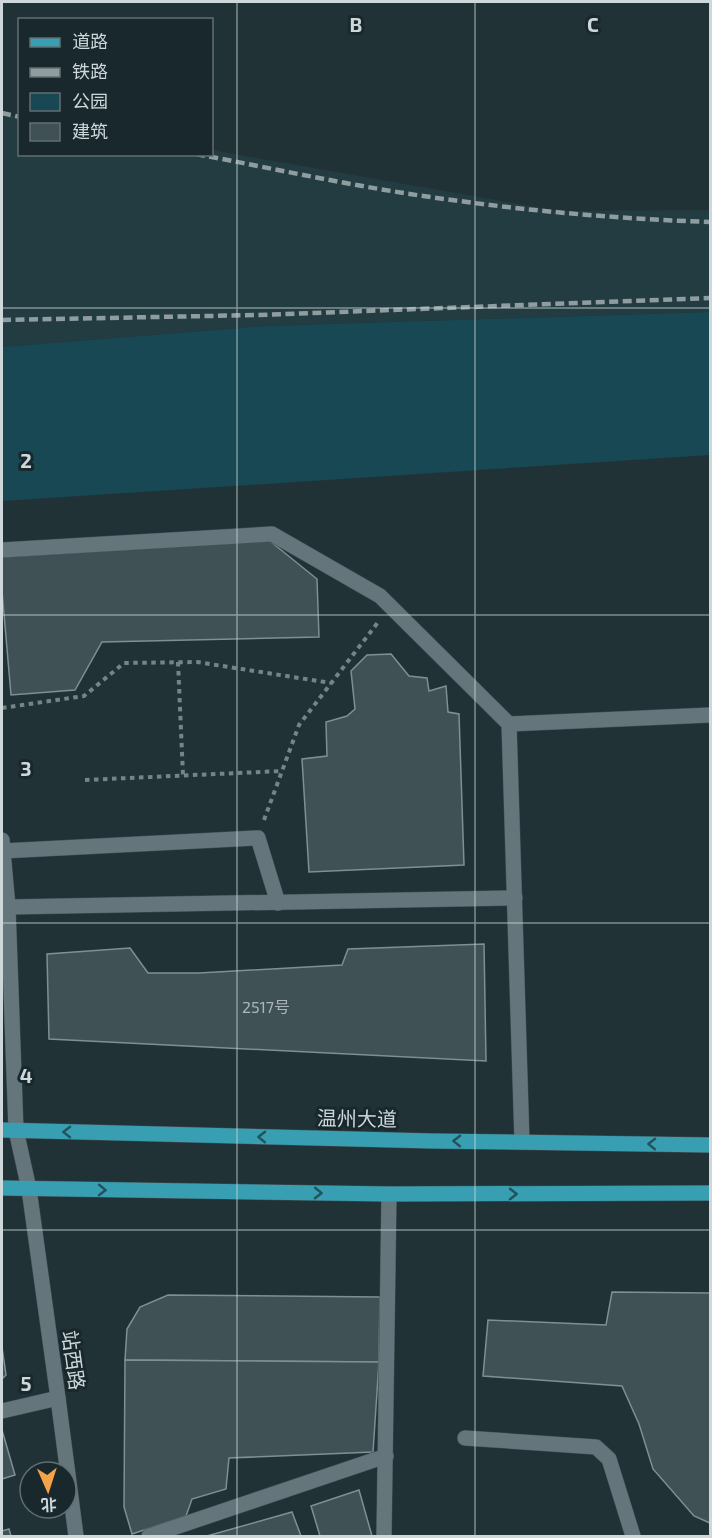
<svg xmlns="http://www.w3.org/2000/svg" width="712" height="1538" viewBox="0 0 712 1538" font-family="'Exo 2','Noto Sans SC',sans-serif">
<rect width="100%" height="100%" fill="#213236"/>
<!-- built -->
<polygon fill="#223c42" points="2,113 19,117 20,154 212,154 212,150 558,211 710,210 710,312 267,326 2,347"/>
<!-- green -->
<polygon fill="#174853" points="710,312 710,455 2,501 2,347 267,326"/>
<!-- building -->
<g fill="#405156" stroke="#7d9095" stroke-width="1.5">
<polygon points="270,541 317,579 319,637 102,642 75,690 11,695 2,591 2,557"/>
<polygon points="391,654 409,676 427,678 429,691 446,686 448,712 459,714 464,865 309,872 302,759 327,756 326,722 347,716 355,709 351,671 367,655"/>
<polygon points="484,944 486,1061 49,1039 47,954 130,948 148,973 199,973 342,965 348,949"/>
<polygon points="612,1292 710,1293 710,1523 694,1516 653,1469 639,1424 622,1386 483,1376 488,1320 606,1325"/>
<polygon points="168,1295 380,1297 379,1362 125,1360 127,1329 140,1307"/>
<polygon points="2,1347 6,1375 2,1379"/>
<polygon points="125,1360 379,1362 373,1452 229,1458 226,1489 192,1499 186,1516 132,1534 124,1507"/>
<polygon points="2,1430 15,1475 2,1479"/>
<polygon points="359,1490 372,1536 320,1536 311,1506"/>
<polygon points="292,1512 301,1536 207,1536"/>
<polygon points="9,1529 11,1536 2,1536 2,1531"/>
</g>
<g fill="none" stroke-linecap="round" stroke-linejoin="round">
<!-- minor casing -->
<g stroke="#414f52" stroke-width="16">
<g id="minor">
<polyline points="2,550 272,534 380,596 509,724 522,1142"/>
<polyline points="509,724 710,715"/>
<polyline points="2,840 8,907 16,1130 29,1189 58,1398 76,1536"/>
<polyline points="2,851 258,838 278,903"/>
<polyline points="8,907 515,898"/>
<polyline points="2,1411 58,1398"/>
<polyline points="465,1438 596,1447 609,1459 633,1536"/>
<polyline points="149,1536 386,1456"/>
<polyline points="384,1536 389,1194"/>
</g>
</g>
<!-- major casing -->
<g stroke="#414f52" stroke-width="16">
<g id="major">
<polyline points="2,1130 432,1141 710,1145"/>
<polyline points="2,1188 389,1194 710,1193"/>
</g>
</g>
<!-- path -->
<g stroke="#768487" stroke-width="4" stroke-dasharray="4.5 4.5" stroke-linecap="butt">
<polyline points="178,662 183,775"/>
<polyline points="2,708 84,696 124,663 197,662 331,683"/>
<polyline points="85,780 282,771"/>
<polyline points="264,820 299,725 379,621"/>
</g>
<!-- minor -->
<use href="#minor" stroke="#64767b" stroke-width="15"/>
<!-- major -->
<use href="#major" stroke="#389fb3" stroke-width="15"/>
<!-- rail -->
<g stroke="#909da0" stroke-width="4.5" stroke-dasharray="9 4.5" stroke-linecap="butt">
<polyline points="2,113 20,117"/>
<path d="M196,154C281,170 366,189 452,200C538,212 624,219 710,222"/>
<polyline points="2,320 259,315 710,298"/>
</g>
</g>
<!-- one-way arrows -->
<defs><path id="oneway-chevron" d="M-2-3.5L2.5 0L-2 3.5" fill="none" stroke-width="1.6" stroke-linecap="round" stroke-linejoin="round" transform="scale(1.5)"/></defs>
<g stroke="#23525b">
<use href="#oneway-chevron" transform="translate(67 1132) rotate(-179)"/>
<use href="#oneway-chevron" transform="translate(262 1137) rotate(-179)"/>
<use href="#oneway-chevron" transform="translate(457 1141) rotate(-179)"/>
<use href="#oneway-chevron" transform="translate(652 1144) rotate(-179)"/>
<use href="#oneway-chevron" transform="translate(102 1190) rotate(1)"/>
<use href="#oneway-chevron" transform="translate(318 1193) rotate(1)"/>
<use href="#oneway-chevron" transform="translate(513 1194)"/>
</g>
<!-- grid -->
<path fill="none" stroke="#ced8db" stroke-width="1.5" stroke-opacity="0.55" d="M237,2V1536M475,2V1536M2,308H710M2,615H710M2,923H710M2,1230H710"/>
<g text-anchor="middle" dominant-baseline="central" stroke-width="6" stroke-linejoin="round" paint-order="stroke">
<!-- number labels -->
<g font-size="16" fill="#aab6ba">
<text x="266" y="1006">2517号</text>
</g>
<!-- street labels -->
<g font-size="20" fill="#ced8db" stroke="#18282c">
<text transform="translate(357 1118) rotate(1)">温州大道</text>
<text transform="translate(74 1360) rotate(82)">站西路</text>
</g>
</g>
<g font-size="20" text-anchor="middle" font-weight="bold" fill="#ced8db" stroke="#18282c" stroke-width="6" stroke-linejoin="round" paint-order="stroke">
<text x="356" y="32">B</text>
<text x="593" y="32">C</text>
<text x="26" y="468">2</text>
<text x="26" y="776">3</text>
<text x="26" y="1083">4</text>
<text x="26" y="1391">5</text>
</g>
<!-- border -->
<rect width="712" height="1538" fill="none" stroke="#ced8db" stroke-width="6"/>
<!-- legend -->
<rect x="18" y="18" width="195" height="138" fill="#18282c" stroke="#616e72" stroke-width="1.5"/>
<rect x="30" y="38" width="30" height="9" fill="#389fb3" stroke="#616e72" stroke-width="1.5"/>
<text x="72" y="48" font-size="18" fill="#ced8db">道路</text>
<rect x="30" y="68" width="30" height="9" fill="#909da0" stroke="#616e72" stroke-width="1.5"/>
<text x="72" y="78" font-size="18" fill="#ced8db">铁路</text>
<rect x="30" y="93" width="30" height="18" fill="#174853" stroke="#616e72" stroke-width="1.5"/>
<text x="72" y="108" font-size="18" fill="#ced8db">公园</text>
<rect x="30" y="123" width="30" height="18" fill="#405156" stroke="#616e72" stroke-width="1.5"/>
<text x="72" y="138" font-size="18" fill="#ced8db">建筑</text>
<!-- north arrow -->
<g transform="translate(48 1490) rotate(177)"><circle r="28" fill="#18282c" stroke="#616e72" stroke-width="1.5"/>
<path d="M0-4.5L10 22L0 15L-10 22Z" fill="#f6a248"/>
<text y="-9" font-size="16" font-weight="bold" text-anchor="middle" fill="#ced8db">北</text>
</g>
</svg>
